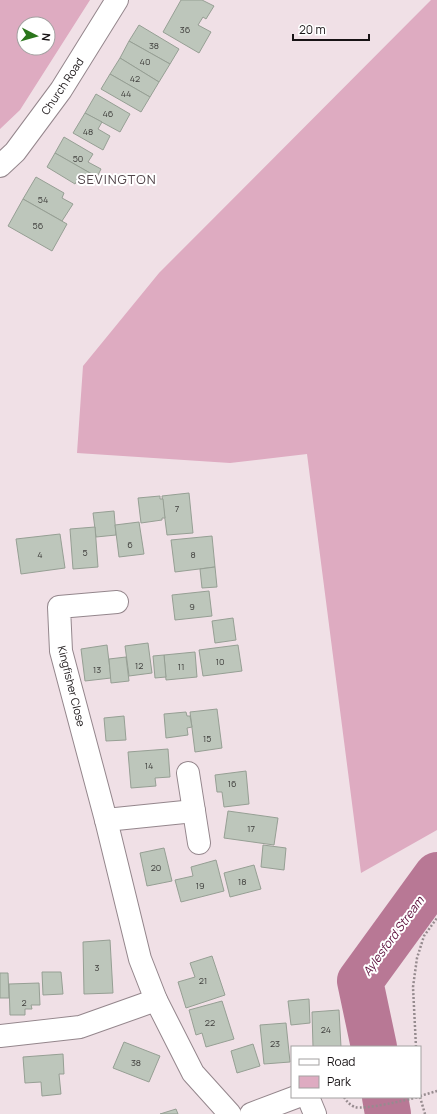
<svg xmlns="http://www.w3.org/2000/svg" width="437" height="1114" viewBox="0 0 437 1114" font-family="Manrope,sans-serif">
<rect width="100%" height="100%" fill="#f0e0e6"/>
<!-- green -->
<g fill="#deabc1" fill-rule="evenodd">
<path d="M0,0H90L20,110L0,129ZM24,24H48V48H24Z"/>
<polygon points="431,0 437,0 437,830 361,873 307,454 230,463 77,453 83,366 159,273"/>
</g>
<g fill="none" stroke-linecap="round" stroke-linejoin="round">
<!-- river -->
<g stroke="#b87895" stroke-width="46">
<polyline points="374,1047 360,981 437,875"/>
<polyline points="385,1097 388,1114"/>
</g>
</g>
<!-- building -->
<g fill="#bdc6bb" stroke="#969f94">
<polygon points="181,0 202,0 214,6 206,19 203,17 198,25 211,32 199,53 163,32"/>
<polygon points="139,25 179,49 170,64 129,41"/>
<polygon points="129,41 170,64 159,82 120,58"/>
<polygon points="120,58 159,82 150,97 110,74"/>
<polygon points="110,74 150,97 141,112 101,89"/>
<polygon points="96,94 130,114 120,132 85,113"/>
<polygon points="85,113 102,122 98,129 110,136 103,150 73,133"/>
<polygon points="64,137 93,154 88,162 101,169 97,177 55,153"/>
<polygon points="55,153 97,177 93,184 80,176 75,184 47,167"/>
<polygon points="36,177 64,193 62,198 73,204 62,221 23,199"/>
<polygon points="23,199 67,224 52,251 8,226"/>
<polygon points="189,493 193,533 167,535 162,496"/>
<polygon points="160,496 160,499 163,499 165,518 162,518 162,520 141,523 138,498"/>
<polygon points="114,511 116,535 96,537 93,513"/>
<polygon points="139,522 144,554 119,557 115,525"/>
<polygon points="95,527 98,567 73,569 70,529"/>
<polygon points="60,534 65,568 21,574 16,539"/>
<polygon points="212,536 215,567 175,572 171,540"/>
<polygon points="215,567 217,587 202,588 200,569"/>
<polygon points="209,591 212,616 175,620 172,595"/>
<polygon points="233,618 236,640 215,643 212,621"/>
<polygon points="148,643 152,673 129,676 125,646"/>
<polygon points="107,645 111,678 85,681 81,649"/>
<polygon points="238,645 242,671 203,676 199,650"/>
<polygon points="195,652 197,677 166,680 164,655"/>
<polygon points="164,655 166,677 155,678 153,656"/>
<polygon points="126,657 129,681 111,683 109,659"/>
<polygon points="217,709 222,748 195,752 190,712"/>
<polygon points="186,712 187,716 190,716 192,727 187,728 188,735 166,738 164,714"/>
<polygon points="124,716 126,740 106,741 104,718"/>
<polygon points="168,749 170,777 155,778 156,786 131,788 128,752"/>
<polygon points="246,771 249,804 224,807 222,792 217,792 215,775"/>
<polygon points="228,811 278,818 274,845 224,838"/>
<polygon points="263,845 286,848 284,870 261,867"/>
<polygon points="164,848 172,881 147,886 140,853"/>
<polygon points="216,860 224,891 181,902 175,880 193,876 191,867"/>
<polygon points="254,865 261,889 230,897 224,873"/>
<polygon points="110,940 113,993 84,994 83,942"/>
<polygon points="212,956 225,995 186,1008 178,982 195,977 190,963"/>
<polygon points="42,972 61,972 63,994 43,995"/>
<polygon points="0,973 8,973 9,998 0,998"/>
<polygon points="39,983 40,1005 31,1005 32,1009 25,1009 25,1015 10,1015 9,984"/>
<polygon points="309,999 310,1023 291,1025 288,1001"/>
<polygon points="222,1001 234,1039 206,1047 202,1033 196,1035 189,1010"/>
<polygon points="339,1010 341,1047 313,1047 312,1012"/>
<polygon points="286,1023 290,1062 264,1064 260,1025"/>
<polygon points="124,1042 160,1056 149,1082 113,1068"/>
<polygon points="253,1044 260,1066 237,1073 231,1051"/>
<polygon points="63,1054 64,1074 59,1074 61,1094 42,1096 41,1082 25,1083 23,1057"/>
<polygon points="176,1109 178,1114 160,1114"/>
</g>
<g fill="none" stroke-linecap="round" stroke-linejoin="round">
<!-- street casing -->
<g stroke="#94868c" stroke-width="24">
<g id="street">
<polyline points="0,166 15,152 61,90 117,0"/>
<polyline points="117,602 59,607 61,651 106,820 140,959 156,1000 193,1073 230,1114"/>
<polyline points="188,773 199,843"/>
<polyline points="106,820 194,811"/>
<polyline points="0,1036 80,1027 156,1000"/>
<polyline points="308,1097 315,1114"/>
<polyline points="251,1114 296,1097"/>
</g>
</g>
<!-- path -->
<g stroke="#968b8f" stroke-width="2.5" stroke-dasharray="2 2" stroke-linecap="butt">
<polyline points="416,1047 413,987 417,958 424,936 437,918"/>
<polyline points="420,1096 437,1091"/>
<path d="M344,1097C347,1102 350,1105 355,1107C364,1110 407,1100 418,1097"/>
<polyline points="420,1097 425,1114"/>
</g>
<!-- street -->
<use href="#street" stroke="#fff" stroke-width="22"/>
</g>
<g text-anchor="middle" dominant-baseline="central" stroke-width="4" stroke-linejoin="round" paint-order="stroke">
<!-- number labels -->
<g font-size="9" fill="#41403e">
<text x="185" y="29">36</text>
<text x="154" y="45">38</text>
<text x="145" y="61">40</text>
<text x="135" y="78">42</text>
<text x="126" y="93">44</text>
<text x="108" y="113">46</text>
<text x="88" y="131">48</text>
<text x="78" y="158">50</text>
<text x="43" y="199">54</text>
<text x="38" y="225">56</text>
<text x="177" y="508">7</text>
<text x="130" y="544">6</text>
<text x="85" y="552">5</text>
<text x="40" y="554">4</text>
<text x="193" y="554">8</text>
<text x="192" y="606">9</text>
<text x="220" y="661">10</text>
<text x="139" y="665">12</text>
<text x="181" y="666">11</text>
<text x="97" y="669">13</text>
<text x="207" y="738">15</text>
<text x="149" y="765">14</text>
<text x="232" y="783">16</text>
<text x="251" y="828">17</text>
<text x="156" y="867">20</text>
<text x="242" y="881">18</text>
<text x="200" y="885">19</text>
<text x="97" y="967">3</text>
<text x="203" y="980">21</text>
<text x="24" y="1002">2</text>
<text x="210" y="1022">22</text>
<text x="326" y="1029">24</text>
<text x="275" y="1043">23</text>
<text x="136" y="1062">38</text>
</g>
<!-- street labels -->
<g font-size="11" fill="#181315" stroke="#fff">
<text transform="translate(62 86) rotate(-56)">Church Road</text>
<text transform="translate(72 686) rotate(76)">Kingfisher Close</text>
</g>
<!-- water labels -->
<g font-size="12" font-style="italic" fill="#5f103d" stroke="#fff">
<text transform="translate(393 936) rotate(-54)">Aylesford Stream</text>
</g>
<!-- quarter labels -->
<g font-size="13" letter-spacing="1" fill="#514449" stroke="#fff">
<text x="117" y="179">SEVINGTON</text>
</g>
</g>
<!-- legend -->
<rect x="291" y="1046" width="130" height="52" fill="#ffffff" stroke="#a3a1a1"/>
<rect x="299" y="1059" width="20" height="6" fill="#ffffff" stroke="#a3a1a1"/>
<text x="327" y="1066" font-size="12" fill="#181315">Road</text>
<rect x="299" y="1076" width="20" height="12" fill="#deabc1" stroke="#a3a1a1"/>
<text x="327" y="1086" font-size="12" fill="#181315">Park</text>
<!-- north arrow -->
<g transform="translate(36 36) rotate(96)"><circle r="19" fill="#ffffff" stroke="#a3a1a1"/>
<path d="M0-3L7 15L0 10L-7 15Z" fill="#2a751b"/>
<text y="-6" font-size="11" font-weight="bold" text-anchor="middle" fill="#181315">N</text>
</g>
<!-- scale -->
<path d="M293 34v6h76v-6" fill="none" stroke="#181315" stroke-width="2"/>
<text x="299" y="34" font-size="12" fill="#181315" stroke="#ffffff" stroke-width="3" paint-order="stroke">20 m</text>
</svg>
